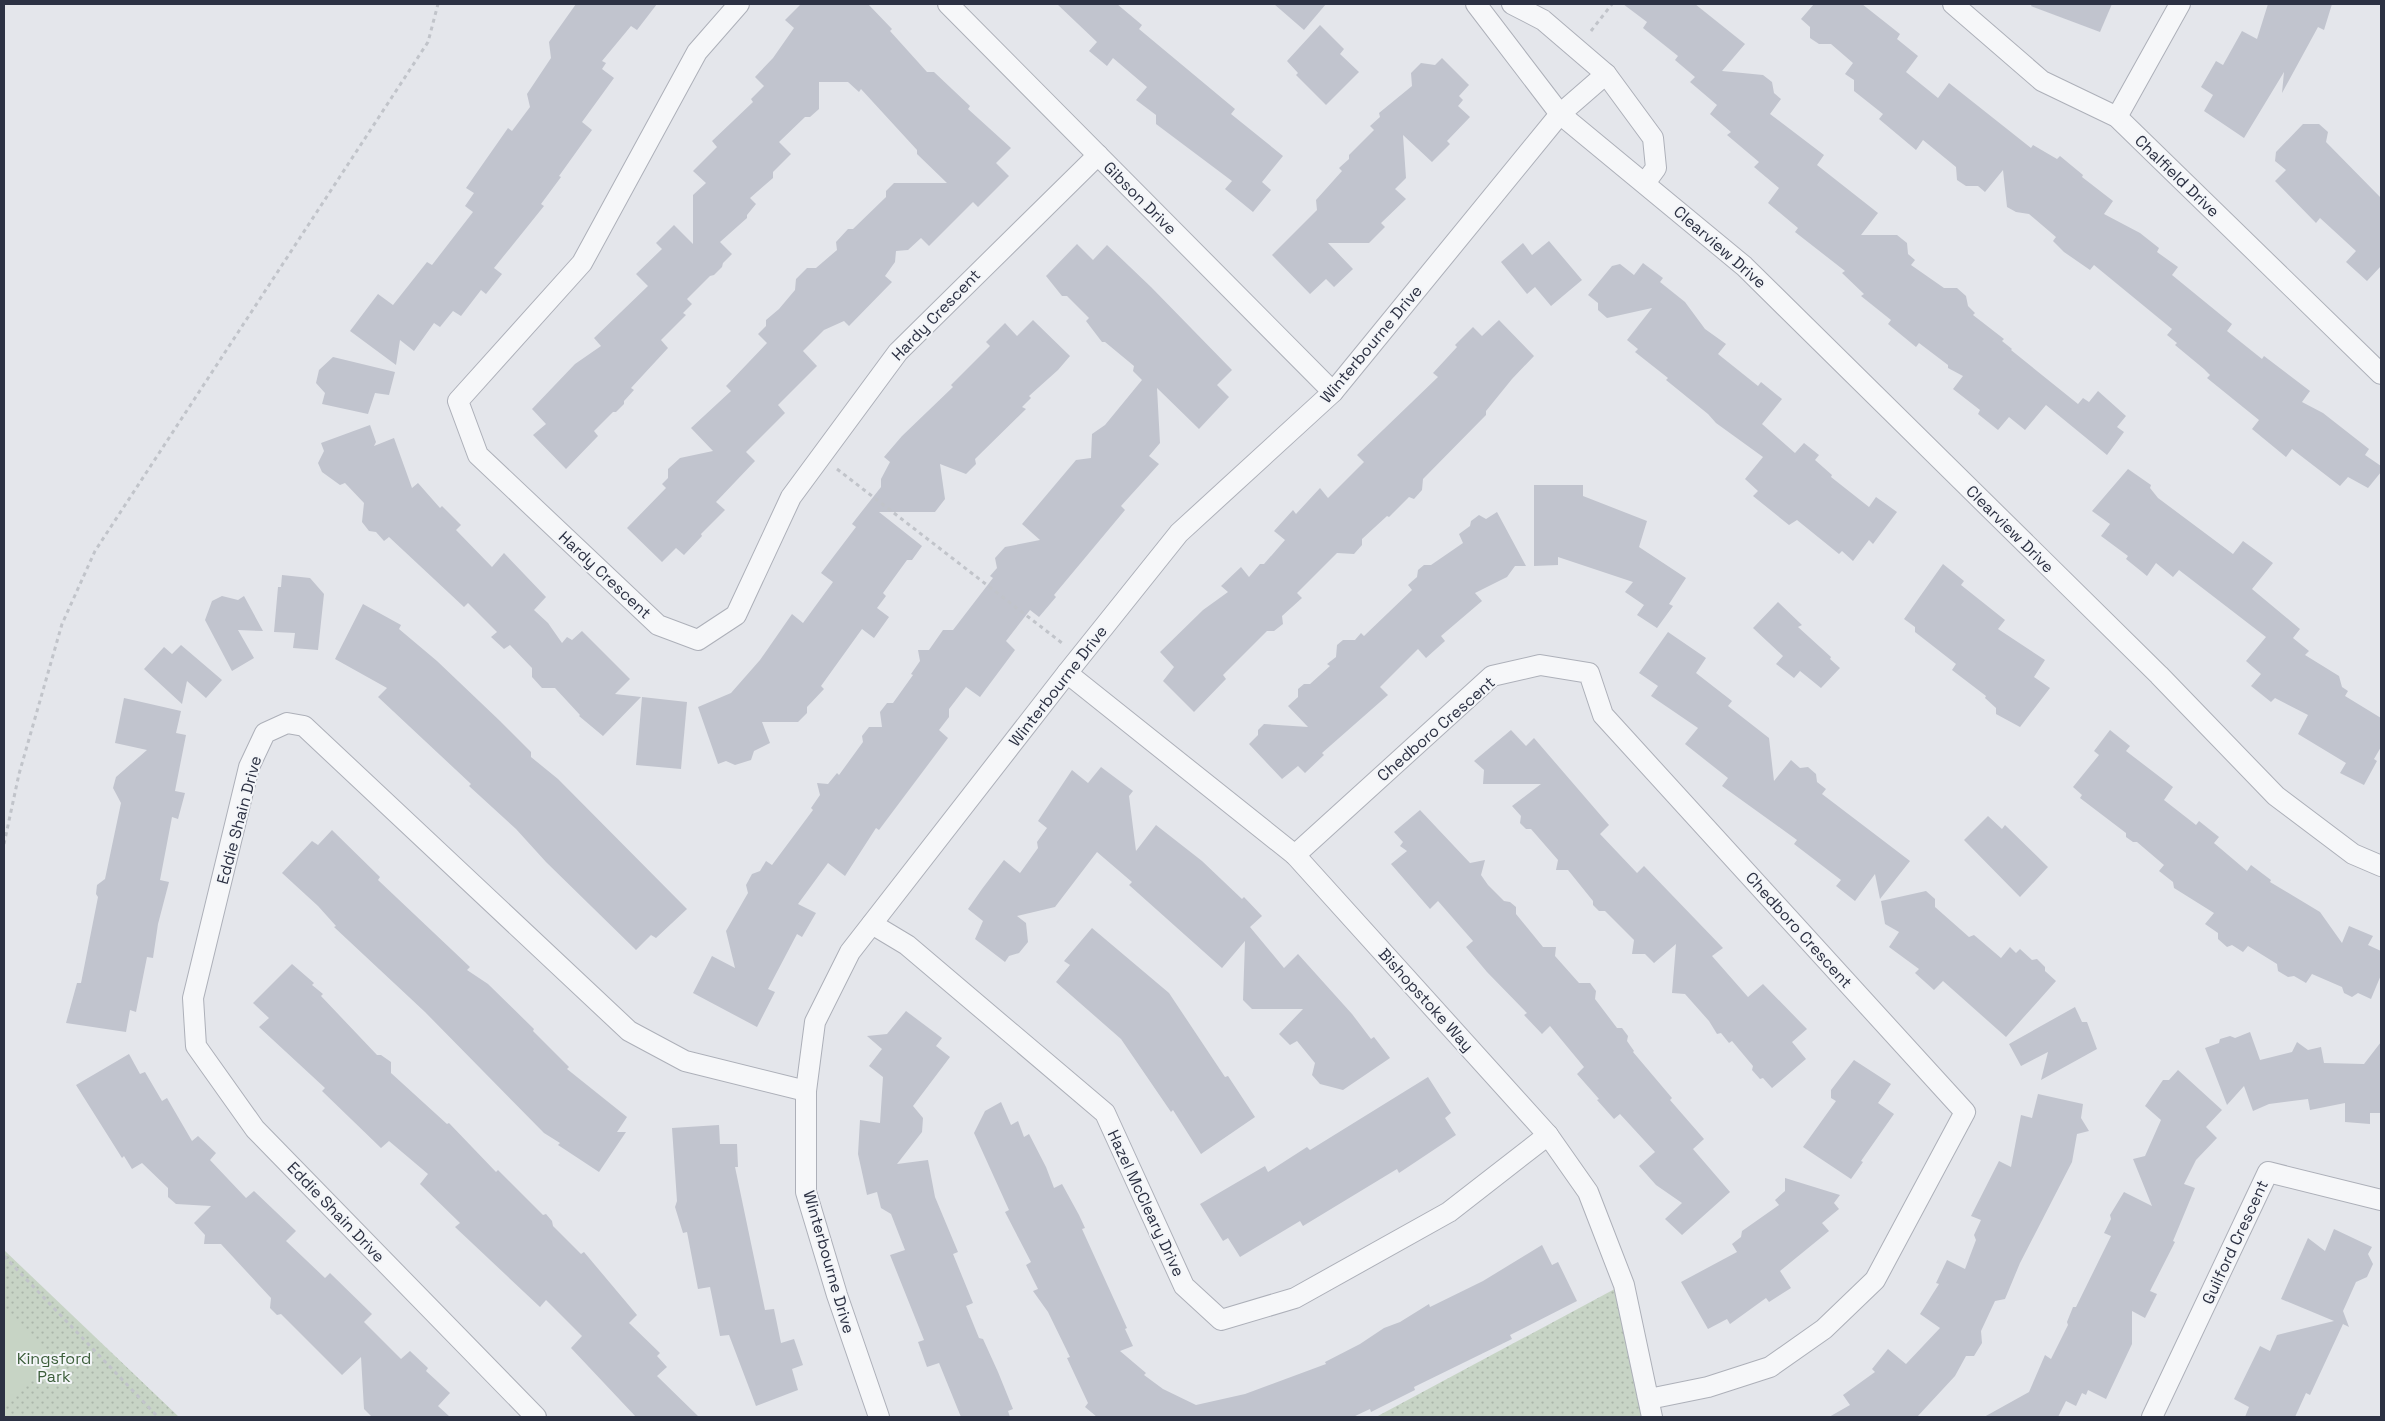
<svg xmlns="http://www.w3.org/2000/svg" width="2385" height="1421" viewBox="0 0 2385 1421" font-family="'Space Grotesk',sans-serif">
<defs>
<pattern id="park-dots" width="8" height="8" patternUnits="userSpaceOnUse" patternTransform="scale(1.25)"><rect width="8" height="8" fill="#c7d4c5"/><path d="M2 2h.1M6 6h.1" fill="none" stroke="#abb6aa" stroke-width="1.8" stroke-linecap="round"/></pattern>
</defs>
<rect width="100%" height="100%" fill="#e4e6eb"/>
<!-- park -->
<g fill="url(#park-dots)">
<polygon points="4,1250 179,1417 4,1417"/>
<polygon points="1624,1284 1653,1417 1376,1417"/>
</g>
<!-- garden -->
<polygon fill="#c7d4c5" points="4,1309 53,1356 4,1406"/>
<!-- building -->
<g fill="#c1c4ce">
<polygon points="576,4 657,4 637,30 631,26 602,61 606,63 602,69 614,78 582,122 592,130 559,176 561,177 541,204 544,206 494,268 502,274 486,294 481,290 461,316 453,311 440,327 434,323 414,351 400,340 396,365 350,331 378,294 393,305 427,262 432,265 473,212 465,206 474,193 466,188 508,128 512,131 530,107 527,94 551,58 549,42"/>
<polygon points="801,4 868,4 892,29 890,31 927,72 934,72 970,106 968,109 1011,148 996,163 1009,176 978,207 973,202 929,246 921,238 908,250 896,251 895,262 885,276 892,282 849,326 844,321 824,330 803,351 817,366 778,405 785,413 746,452 755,461 716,502 725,510 701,534 702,536 684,555 676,548 662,562 627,528 666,488 662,484 668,478 668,469 680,458 713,451 691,428 731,391 726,386 767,343 758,334 766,326 766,320 779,309 795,290 796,279 807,268 816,268 837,250 836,242 848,229 853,229 886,197 886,191 894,183 947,183 917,154 917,150 861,89 859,92 848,82 819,82 819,109 810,117 805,117 779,142 791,154 773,172 773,178 750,198 756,204 747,215 747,218 720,242 732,254 723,263 722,267 714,275 710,276 687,299 692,304 683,313 686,315 661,340 668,348 631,388 634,390 624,401 624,404 616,412 613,412 594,431 598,436 566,469 533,435 546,424 532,409 575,364 601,346 594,338 648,286 636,274 662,249 656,243 674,225 693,244 693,195 706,183 693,171 717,147 712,141 753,102 751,99 764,86 755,77 773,58 794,28 785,20"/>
<polygon points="1057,4 1117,4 1142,25 1139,29 1235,109 1231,114 1283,156 1262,182 1271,190 1253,212 1225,189 1232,181 1156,124 1156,115 1136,100 1147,87 1113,58 1107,66 1089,51 1097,42"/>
<polygon points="1274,4 1326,4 1304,30"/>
<polygon points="1623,4 1695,4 1745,44 1722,71 1763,75 1772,82 1774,93 1781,99 1770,114 1824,155 1817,165 1878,213 1861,235 1897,235 1907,243 1908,254 1915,260 1911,265 1944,288 1957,288 1966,296 1968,306 1975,313 1973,315 2004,339 2002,341 2012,349 2011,350 2078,404 2083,398 2089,402 2098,391 2126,416 2117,427 2124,432 2107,455 2046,405 2025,430 2009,417 1998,430 1978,414 1980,410 1953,389 1963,376 1948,368 1948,365 1919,343 1916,347 1888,324 1891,320 1861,296 1864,294 1842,273 1845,271 1795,232 1798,228 1768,203 1779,188 1754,167 1759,162 1727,135 1731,132 1710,114 1717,105 1690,82 1695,77 1675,60 1678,56 1643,28 1647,22"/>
<polygon points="1814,4 1862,4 1900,34 1897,39 1918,56 1906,72 1938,98 1949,83 2031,148 2033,145 2057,159 2060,156 2083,175 2082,177 2113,201 2104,214 2140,233 2159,248 2157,252 2178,267 2172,275 2232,324 2227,331 2262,359 2264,356 2310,391 2302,402 2323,413 2369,449 2365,455 2381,466 2381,472 2368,488 2348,477 2340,486 2292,449 2286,457 2252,429 2259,420 2207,378 2210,375 2204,369 2175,345 2177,343 2167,335 2172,329 2094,265 2090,270 2064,252 2053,241 2056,237 2029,214 2016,212 2007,207 2003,170 1985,192 1978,186 1966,186 1957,180 1956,167 1923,140 1916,150 1879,119 1883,114 1854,91 1854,80 1845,74 1853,63 1831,44 1819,44 1810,38 1810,27 1801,19"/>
<polygon points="2032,4 2112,4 2100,32 2031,6"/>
<polygon points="2268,4 2332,4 2324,30 2318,27 2282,93 2284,72 2244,138 2204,111 2213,95 2201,87 2216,61 2223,65 2242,31 2257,39"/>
<polygon points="1320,25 1344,49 1340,54 1359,72 1326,105 1296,75 1298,73 1287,61"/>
<polygon points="1442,58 1469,85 1459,96 1463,100 1458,106 1470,117 1447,141 1450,144 1432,162 1403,135 1406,178 1395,189 1406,199 1381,223 1385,227 1369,243 1328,243 1353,269 1334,287 1326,279 1310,294 1272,255 1317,210 1316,200 1342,171 1339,168 1349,159 1349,155 1374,130 1370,126 1380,117 1379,113 1412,86 1411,73 1421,63 1435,65"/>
<polygon points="2303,124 2319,124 2328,132 2326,142 2381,198 2381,266 2367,281 2346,262 2356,251 2320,218 2316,223 2275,181 2286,170 2275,161 2276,152"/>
<polygon points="1549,241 1582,280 1551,306 1535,287 1527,294 1501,262 1523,243 1532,255"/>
<polygon points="1077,244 1093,260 1107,245 1151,287 1232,370 1217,385 1229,397 1199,429 1157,388 1160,443 1149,456 1159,464 1121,506 1125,510 1054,595 1056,597 1039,617 1030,610 1006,641 1015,650 980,697 966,687 949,709 949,717 939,730 948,738 879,830 876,828 845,876 828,863 798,904 816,913 802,937 797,934 768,989 775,992 757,1027 693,993 712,956 735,968 726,931 748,893 746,885 752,874 760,871 766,861 772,865 813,810 811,808 820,795 817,783 828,784 837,773 839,775 863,742 862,736 869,727 882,727 880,712 887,703 893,703 913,675 911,674 920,661 918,650 929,650 943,630 953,630 993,578 990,576 997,568 995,558 1005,547 1040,540 1022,524 1076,460 1091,458 1092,434 1105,425 1142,380 1133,371 1134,366 1105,342 1102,342 1086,321 1089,318 1067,296 1062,296 1046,276"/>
<polygon points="1643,263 1663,278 1660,282 1685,302 1705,329 1726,344 1718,354 1758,386 1761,382 1782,399 1762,424 1795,453 1804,443 1819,455 1815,460 1832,475 1831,477 1869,507 1876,497 1897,512 1873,544 1869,540 1853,561 1842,551 1839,554 1797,520 1789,525 1753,496 1758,491 1745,479 1763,457 1716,423 1708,414 1666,380 1668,378 1635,352 1638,349 1627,340 1652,308 1607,318 1598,310 1598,303 1588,295 1612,266 1620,264 1634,275"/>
<polygon points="1033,320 1070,356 1058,370 1029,396 1031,398 1022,407 1026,409 975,459 976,464 966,474 940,464 945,499 935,512 879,512 922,546 912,560 907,560 883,593 886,596 877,608 889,617 874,638 862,629 821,686 824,689 807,707 807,713 798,722 762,722 770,743 754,751 751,760 735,765 726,761 718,764 698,707 731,693 760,660 792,614 803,623 833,582 821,573 856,527 852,524 881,487 881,479 890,462 884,457 902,436 953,387 951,385 990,346 986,342 1005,323 1017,336"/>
<polygon points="1499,320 1534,356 1512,379 1486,411 1486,415 1423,479 1422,490 1414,499 1409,497 1389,517 1387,516 1362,539 1362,545 1354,554 1337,553 1297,593 1302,598 1282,616 1283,624 1274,631 1267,631 1223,675 1226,679 1194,712 1163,681 1174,667 1160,652 1203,610 1228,592 1221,586 1241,567 1249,577 1260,564 1264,564 1285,540 1274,531 1293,510 1296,514 1320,488 1328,498 1364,462 1357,455 1438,377 1433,373 1457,347 1455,345 1473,327 1482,336"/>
<polygon points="333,357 395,372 389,395 375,393 368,414 322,404 325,393 316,383 319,370"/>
<polygon points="370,425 376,442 374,446 394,438 412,488 418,483 440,508 442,506 461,525 456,530 492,567 504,553 546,597 534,610 548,623 562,643 567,637 572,640 582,631 630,679 615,694 641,697 603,736 579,716 580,715 555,688 542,688 532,677 532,668 510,645 504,649 491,637 497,632 468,603 464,607 389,537 384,541 376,532 369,531 362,522 364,503 345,483 340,485 322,472 318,463 324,451 321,443"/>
<polygon points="2128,469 2151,485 2150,488 2158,498 2233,554 2243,541 2273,563 2252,589 2300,629 2293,638 2309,651 2305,655 2339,676 2342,687 2348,691 2345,696 2381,718 2381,747 2374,759 2377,761 2364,785 2340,773 2346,763 2298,734 2308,715 2275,698 2271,702 2251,686 2261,674 2246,661 2266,637 2179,570 2173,577 2156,563 2147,576 2126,559 2128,556 2101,536 2110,524 2092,511"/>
<polygon points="1534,485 1583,485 1583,496 1647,521 1639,547 1686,578 1669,604 1673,606 1657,628 1637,615 1644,605 1625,592 1633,582 1558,557 1558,565 1534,566"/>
<polygon points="1497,512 1526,566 1515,566 1507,577 1475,593 1482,601 1441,636 1445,641 1426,658 1418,649 1380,687 1388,695 1322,753 1324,755 1305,773 1298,766 1282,779 1249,744 1258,735 1258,730 1264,724 1308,727 1288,706 1298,697 1298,689 1304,684 1310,684 1330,666 1327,664 1336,657 1337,645 1343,640 1355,640 1361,633 1364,636 1412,590 1408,585 1417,577 1418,570 1424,565 1431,565 1463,543 1459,534 1470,526 1471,521 1479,515 1486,519"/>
<polygon points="1943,564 1964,581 1961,585 2005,620 1998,629 2045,660 2034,677 2050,688 2020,727 1996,714 1996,708 1985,698 1986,696 1952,670 1956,664 1915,632 1915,627 1904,619"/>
<polygon points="282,575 310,578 324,594 318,650 293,648 295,633 274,632 278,587 281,587"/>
<polygon points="222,596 238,600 244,596 263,631 238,630 254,658 232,671 205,620 212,601"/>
<polygon points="1778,602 1802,625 1798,627 1831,657 1830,659 1840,668 1821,688 1800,671 1794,678 1776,664 1783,656 1753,628"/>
<polygon points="363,604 401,625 399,629 437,661 500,721 531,752 531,757 558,779 687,909 656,938 651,935 636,950 546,862 516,829 469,786 471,784 378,697 387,688 335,659"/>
<polygon points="1668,632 1706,658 1696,673 1732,701 1728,706 1769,738 1774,781 1791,760 1800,768 1808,767 1816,774 1817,782 1826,789 1822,794 1910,861 1880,899 1875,874 1855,901 1836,886 1841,880 1794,844 1797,840 1722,786 1728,778 1685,744 1698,728 1651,696 1658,686 1639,673"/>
<polygon points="181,645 222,680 206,698 187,681 182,704 144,669 164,647 172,654"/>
<polygon points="642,697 687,702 681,769 636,765"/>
<polygon points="124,698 181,711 176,733 186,735 175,791 185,793 178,819 172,817 160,880 169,882 158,924 153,958 147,957 136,1012 130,1010 126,1032 66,1023 77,983 81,983 98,897 96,894 97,885 105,879 121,803 113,788 116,777 147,750 115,743"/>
<polygon points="1511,730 1526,746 1534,738 1609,825 1600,834 1637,873 1644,866 1723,948 1712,956 1748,997 1763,984 1807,1029 1792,1042 1806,1059 1772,1088 1763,1078 1760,1079 1752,1070 1753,1066 1732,1041 1729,1043 1721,1033 1717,1034 1709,1021 1685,994 1672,993 1676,944 1654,963 1645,954 1632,954 1634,940 1605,911 1599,911 1593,905 1593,901 1568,870 1556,870 1558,860 1531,829 1526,829 1520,823 1521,816 1512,806 1541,784 1483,784 1484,770 1474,761"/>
<polygon points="2110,730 2130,746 2126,751 2173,787 2164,800 2196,825 2199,821 2219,837 2214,843 2247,871 2251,865 2271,880 2270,882 2320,912 2342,943 2349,926 2373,936 2368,945 2381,951 2381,975 2371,999 2358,993 2352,997 2344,993 2342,987 2312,974 2306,983 2294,976 2288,977 2278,971 2277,964 2248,946 2243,952 2232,945 2227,947 2218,939 2218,933 2205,924 2214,913 2174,888 2173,882 2159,871 2164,865 2137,842 2133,842 2126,837 2126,833 2080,798 2082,795 2073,787 2099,755 2094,751"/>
<polygon points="1101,767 1133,791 1129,796 1136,851 1156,825 1202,861 1242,899 1244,897 1262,916 1250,927 1284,968 1298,954 1352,1014 1371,1039 1374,1037 1390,1058 1343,1090 1320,1084 1312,1075 1315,1063 1297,1041 1290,1045 1279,1034 1303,1009 1252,1009 1243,1000 1245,941 1222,968 1129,885 1132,882 1097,852 1055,907 1017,916 1026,923 1028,942 1019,953 1009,956 1005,962 975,939 983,921 968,909 982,889 1004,860 1020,873 1038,848 1037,842 1047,828 1038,821 1072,770 1088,783"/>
<polygon points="1420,810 1470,863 1485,860 1481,875 1488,885 1504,901 1510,902 1516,907 1516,914 1543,947 1556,947 1555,956 1579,983 1590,983 1596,991 1595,999 1617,1028 1622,1028 1628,1036 1627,1041 1634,1051 1633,1052 1672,1098 1670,1100 1704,1139 1693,1149 1730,1192 1682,1235 1665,1219 1682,1203 1656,1185 1639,1166 1655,1152 1620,1114 1614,1119 1597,1100 1599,1099 1577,1074 1584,1067 1550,1026 1542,1034 1524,1015 1527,1013 1487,972 1466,947 1473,941 1438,901 1430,909 1391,864 1407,851 1400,846 1403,842 1394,832"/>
<polygon points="1988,816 2002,829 2005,825 2048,867 2020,897 1964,840"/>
<polygon points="332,830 380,877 378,880 470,967 467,970 488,984 534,1029 533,1031 569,1067 567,1069 627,1117 617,1132 626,1132 599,1172 558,1145 560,1143 544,1133 425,1012 334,927 336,926 318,906 282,873 312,841 318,845"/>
<polygon points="1926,891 1935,899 1935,907 1969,937 1974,935 2001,958 2010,947 2016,953 2020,949 2032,960 2037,959 2045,967 2045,971 2056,981 2006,1037 1943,981 1934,990 1915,973 1919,969 1889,947 1899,932 1885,924 1881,901"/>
<polygon points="1092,928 1169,993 1225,1077 1228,1076 1255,1117 1201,1154 1173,1110 1171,1112 1121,1039 1056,982 1070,965 1064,961"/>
<polygon points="292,964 314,983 312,985 323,994 321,996 377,1055 381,1055 391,1062 391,1073 447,1124 449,1123 496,1172 498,1170 543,1215 546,1214 552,1221 553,1226 581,1254 584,1252 637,1315 629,1323 660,1353 657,1356 667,1367 657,1376 699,1417 636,1417 571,1348 582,1336 546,1300 540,1307 455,1227 460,1223 420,1184 428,1174 389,1141 381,1148 322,1091 325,1088 259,1027 269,1018 253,1003"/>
<polygon points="2075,1007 2082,1022 2087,1022 2097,1049 2041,1080 2048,1052 2021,1066 2009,1044"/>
<polygon points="906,1011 942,1038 936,1046 950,1057 913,1106 923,1118 922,1132 897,1164 928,1160 935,1197 958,1252 953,1254 973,1303 966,1306 979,1338 983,1339 998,1372 1013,1409 1008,1411 1010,1417 961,1417 939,1363 927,1367 918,1342 924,1340 890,1255 905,1250 891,1214 881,1208 877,1192 867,1195 858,1154 860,1120 880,1123 883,1077 869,1066 882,1049 867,1036 887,1034"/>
<polygon points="2250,1032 2260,1060 2292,1052 2297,1042 2308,1050 2321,1047 2324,1063 2364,1064 2381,1042 2381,1113 2370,1113 2370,1124 2345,1122 2345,1103 2310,1110 2308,1099 2269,1104 2253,1111 2244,1086 2227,1105 2205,1048 2219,1043 2220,1039 2230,1036 2235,1038"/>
<polygon points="129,1054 140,1074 145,1072 162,1101 167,1098 192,1141 198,1136 216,1153 210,1160 246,1198 254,1191 296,1231 286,1241 325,1278 330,1273 372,1314 364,1322 401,1359 410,1351 428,1368 426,1371 450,1393 438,1406 450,1417 372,1417 364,1409 361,1357 342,1375 281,1314 277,1315 270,1308 271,1298 221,1244 204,1244 205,1235 194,1223 211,1206 176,1204 168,1197 168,1188 142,1163 132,1169 124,1156 122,1158 76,1085"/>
<polygon points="1854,1060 1891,1084 1878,1103 1894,1114 1861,1161 1863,1162 1851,1179 1803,1147 1836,1101 1831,1098 1831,1090"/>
<polygon points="2178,1070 2222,1110 2206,1127 2217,1138 2196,1160 2184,1184 2195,1188 2173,1241 2175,1242 2150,1291 2157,1294 2145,1318 2132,1311 2132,1344 2106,1399 2088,1390 2086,1395 2082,1393 2076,1406 2066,1401 2058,1417 1984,1417 2029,1392 2045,1355 2051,1359 2068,1325 2067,1322 2073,1307 2076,1307 2111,1236 2104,1233 2111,1219 2110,1215 2124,1192 2152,1206 2133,1159 2145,1156 2161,1120 2145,1106 2163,1080 2169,1080"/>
<polygon points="1428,1077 1451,1113 1445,1118 1456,1135 1399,1173 1397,1169 1303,1226 1300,1221 1240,1257 1228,1238 1223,1241 1200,1204 1265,1166 1268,1172 1307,1147 1310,1150"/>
<polygon points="2038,1094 2083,1104 2081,1118 2089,1131 2077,1134 2072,1162 2020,1263 2005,1299 1995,1301 1981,1331 1982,1343 1974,1356 1966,1356 1955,1376 1917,1417 1829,1417 1850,1405 1843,1395 1875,1372 1872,1369 1888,1349 1906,1364 1940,1328 1920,1314 1939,1284 1936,1283 1947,1260 1965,1269 1976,1240 1974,1235 1981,1220 1971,1216 1999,1161 2011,1167 2021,1115 2032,1118"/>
<polygon points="1001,1102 1011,1125 1018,1121 1024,1137 1029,1134 1046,1167 1054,1188 1062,1184 1079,1215 1085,1228 1082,1229 1127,1328 1125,1329 1133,1346 1120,1351 1146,1373 1144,1375 1163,1389 1196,1405 1245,1394 1326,1364 1325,1362 1360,1344 1384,1328 1400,1322 1429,1304 1430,1307 1483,1281 1542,1245 1552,1265 1558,1262 1577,1301 1510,1335 1512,1339 1414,1387 1415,1390 1371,1412 1370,1409 1353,1417 1097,1417 1085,1407 1088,1403 1067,1358 1070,1357 1048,1312 1033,1291 1038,1289 1026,1265 1031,1262 1005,1212 1009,1210 974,1133 985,1111"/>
<polygon points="719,1125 720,1144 737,1144 738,1167 735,1167 765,1310 774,1309 781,1343 794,1339 803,1365 792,1369 798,1390 756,1406 729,1335 720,1336 710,1287 698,1289 687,1232 683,1233 675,1207 677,1201 672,1128"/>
<polygon points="1785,1178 1840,1195 1834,1203 1839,1209 1822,1223 1829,1231 1780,1271 1791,1288 1769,1302 1766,1298 1730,1324 1727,1319 1708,1329 1681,1282 1737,1252 1732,1244 1741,1237 1742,1231 1779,1205 1775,1200 1785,1191"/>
<polygon points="2334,1229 2372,1247 2368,1254 2373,1264 2367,1277 2356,1282 2343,1311 2349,1327 2343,1324 2310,1395 2306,1393 2295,1417 2245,1417 2249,1407 2234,1399 2260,1346 2270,1351 2277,1335 2334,1321 2281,1299 2308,1238 2325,1251"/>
</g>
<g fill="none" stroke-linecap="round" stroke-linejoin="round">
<!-- minor casing -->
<g stroke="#adb0b9" stroke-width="22">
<g id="minor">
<polyline points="739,4 697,52 582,263 458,401 478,455 658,625 698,640 736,615 791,497 898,352 1098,155"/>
<polyline points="948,4 1333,392"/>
<polyline points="1476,4 1560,114 1744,266 2159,675 2276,796 2353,854 2381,866"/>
<polyline points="1512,4 1543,20 1606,74 1653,138 1656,168 1645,183"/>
<polyline points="1953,4 2042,81 2117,117 2381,374"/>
<polyline points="2117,117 2180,4"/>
<polyline points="1067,673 1295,855 1548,1135 1588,1192 1624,1285 1652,1417"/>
<polyline points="1295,855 1492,676 1540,665 1589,673 1603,715 1965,1112 1875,1280 1824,1329 1770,1367 1708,1387 1649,1399"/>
<polyline points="872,924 907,945 1105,1113 1184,1286 1221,1320 1295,1298 1449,1212 1548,1135"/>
<polyline points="536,1417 255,1129 196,1046 193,998 249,767 265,733 287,723 304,726 629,1031 685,1061 806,1091"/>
<polyline points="879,1417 837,1295 806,1192 806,1091 815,1022 850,952 1067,673 1179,533 1333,392 1560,114 1606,74"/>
<polyline points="2152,1417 2268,1172 2381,1200"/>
</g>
</g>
<!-- path -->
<g stroke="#c1c4ca" stroke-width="3" stroke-dasharray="4 4" stroke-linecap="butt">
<polyline points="1591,31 1612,4"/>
<polyline points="837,469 1062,643"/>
<polyline points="4,844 19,774 62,624 95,551 428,42 438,4"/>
<polyline points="4,1256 158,1417"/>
</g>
<!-- minor -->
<use href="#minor" stroke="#f6f7f9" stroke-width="20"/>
</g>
<g text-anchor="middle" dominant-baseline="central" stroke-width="4" stroke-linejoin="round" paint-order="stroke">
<!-- street labels -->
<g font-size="16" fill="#2c3143" stroke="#f3f5f8">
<text transform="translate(2177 176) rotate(44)">Chalfield Drive</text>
<text transform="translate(1140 198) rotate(45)">Gibson Drive</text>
<text transform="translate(1720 247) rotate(41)">Clearview Drive</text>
<text transform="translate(936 315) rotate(-46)">Hardy Crescent</text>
<text transform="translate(1371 344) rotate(-50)">Winterbourne Drive</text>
<text transform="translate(2010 529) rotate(45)">Clearview Drive</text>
<text transform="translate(605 575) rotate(43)">Hardy Crescent</text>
<text transform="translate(1058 686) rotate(-52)">Winterbourne Drive</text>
<text transform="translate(1436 729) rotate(-41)">Chedboro Crescent</text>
<text transform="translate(239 820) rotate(-75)">Eddie Shain Drive</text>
<text transform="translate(1799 930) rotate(48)">Chedboro Crescent</text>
<text transform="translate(1426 1000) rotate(48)">Bishopstoke Way</text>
<text transform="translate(1146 1203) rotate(65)">Hazel McCleary Drive</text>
<text transform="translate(336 1212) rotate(46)">Eddie Shain Drive</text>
<text transform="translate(2235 1242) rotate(-65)">Guilford Crescent</text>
<text transform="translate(829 1262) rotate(74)">Winterbourne Drive</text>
</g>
<!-- park labels -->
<g font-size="16" fill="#3c5e3a" stroke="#f3f5f8">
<text x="54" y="1358">Kingsford<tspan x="54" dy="18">Park</tspan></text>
</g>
</g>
<!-- border -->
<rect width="2385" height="1421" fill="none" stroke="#2c3143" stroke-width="10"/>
</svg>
